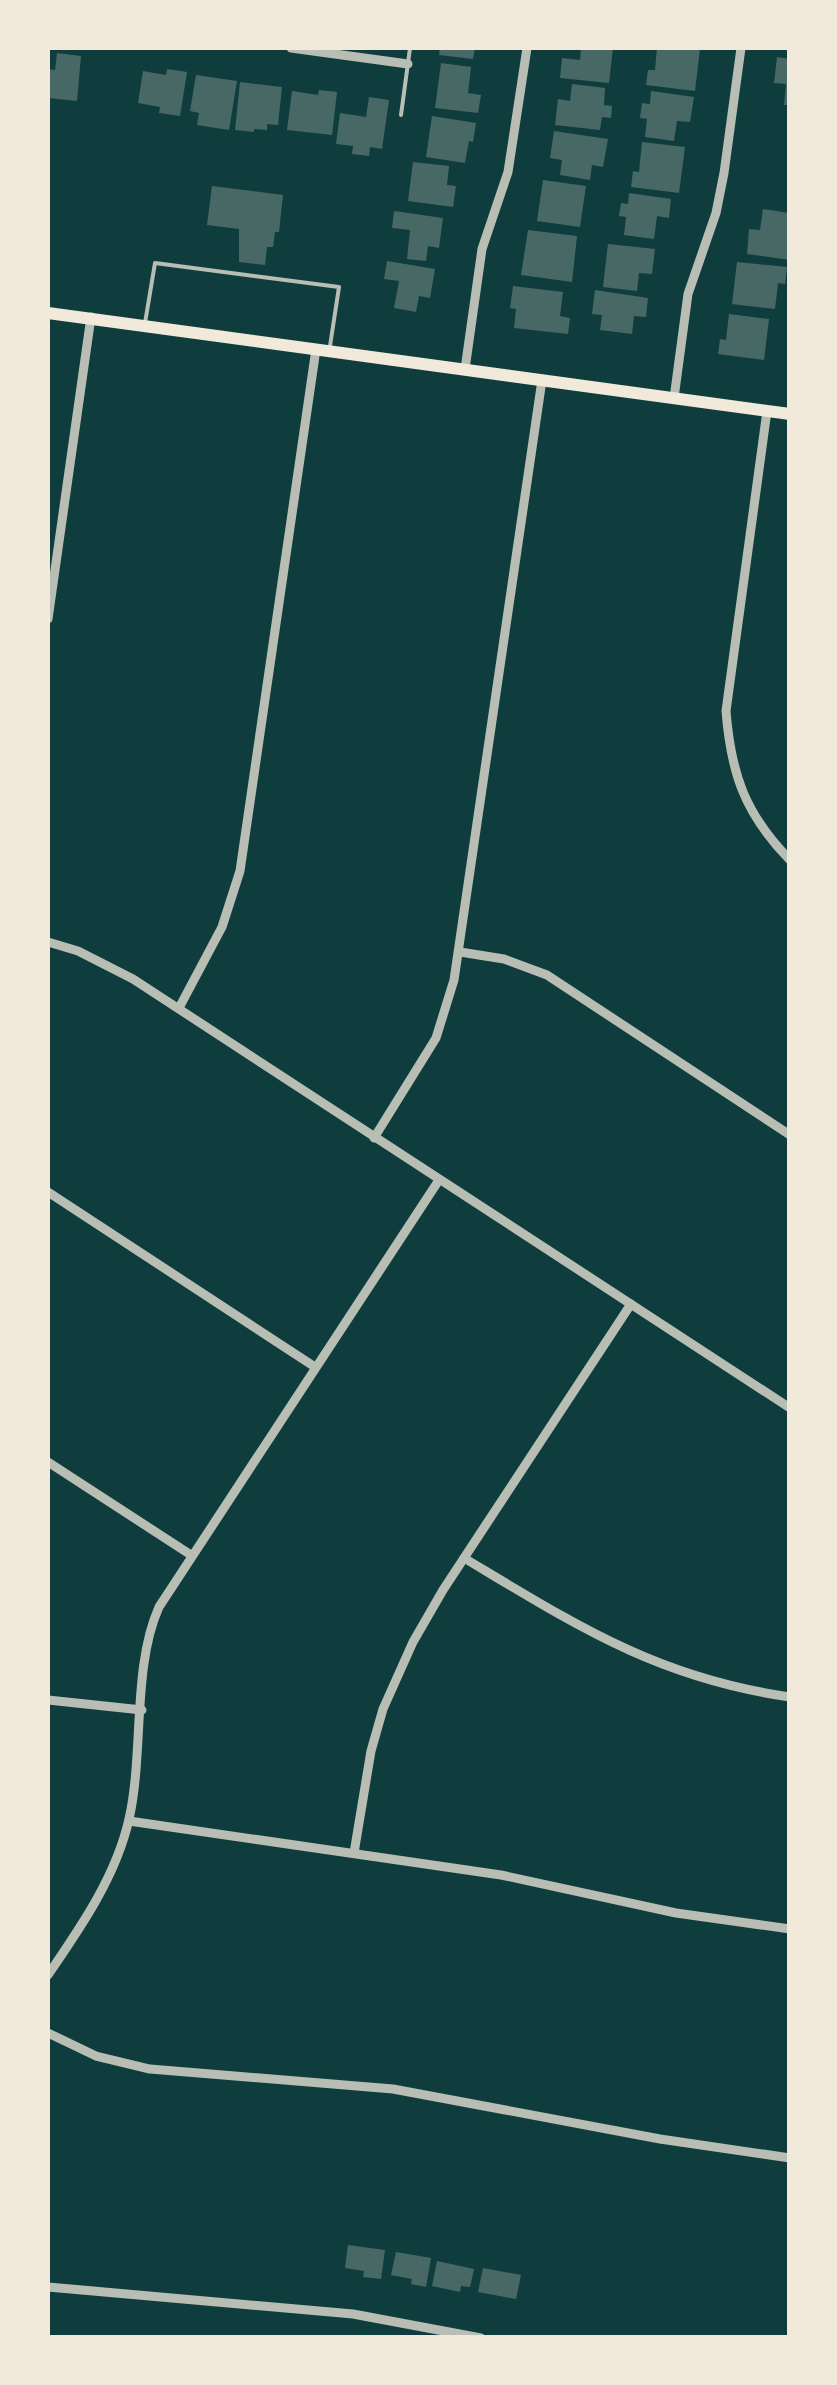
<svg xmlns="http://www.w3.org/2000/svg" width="837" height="2385" viewBox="0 0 837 2385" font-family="Poppins,sans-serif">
<rect width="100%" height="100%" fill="#0f3d3e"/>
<!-- building -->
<g fill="#486865">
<polygon points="440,48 475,48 473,59 439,55"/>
<polygon points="581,48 613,48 609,83 560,78 562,58 580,60"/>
<polygon points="657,48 700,49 695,91 646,85 648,70 655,70"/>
<polygon points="57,53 81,56 77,101 48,98 48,69 55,70"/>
<polygon points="777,57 790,59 790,105 784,105 786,84 774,83"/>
<polygon points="441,63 471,67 468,93 481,95 478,113 435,108"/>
<polygon points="167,69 187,72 180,116 159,113 160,107 138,103 143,71 166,75"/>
<polygon points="196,75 237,81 229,130 197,125 199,113 190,111"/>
<polygon points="240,82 282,87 278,125 267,124 267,130 254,129 254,132 235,130"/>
<polygon points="572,84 605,88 604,105 612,106 611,118 602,117 600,130 555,125 558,99 570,101"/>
<polygon points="319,90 337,92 332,135 287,130 292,91 318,95"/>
<polygon points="651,91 694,97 690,122 677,121 674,141 645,137 647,119 640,118 642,103 650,104"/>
<polygon points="369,97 389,100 382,149 370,147 369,156 352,154 353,146 336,144 340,113 366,117"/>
<polygon points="432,116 476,123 473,142 469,141 465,163 426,157"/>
<polygon points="554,131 608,139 603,167 592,165 590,180 560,175 562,160 550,158"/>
<polygon points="642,142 685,147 679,193 631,187 633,171 639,172"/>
<polygon points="413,162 449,166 447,185 456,186 453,207 408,201"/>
<polygon points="543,180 586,186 580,227 537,221"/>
<polygon points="212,186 283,195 279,232 275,232 273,247 267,247 265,265 239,262 239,229 207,225"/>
<polygon points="629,193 671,199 669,218 657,216 654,239 624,235 626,217 619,216 621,203 628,204"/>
<polygon points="763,209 790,213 790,260 747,254 749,229 760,230"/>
<polygon points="394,211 443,218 439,248 428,246 426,261 407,259 410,230 392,228"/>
<polygon points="528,230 577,236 572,282 521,275"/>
<polygon points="608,244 655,249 652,274 639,273 637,291 603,287"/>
<polygon points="387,261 435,269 430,298 419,296 416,312 394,308 399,281 384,279"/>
<polygon points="737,262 787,267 785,284 778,283 775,309 732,304"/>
<polygon points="513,286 563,292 560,316 570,318 568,334 514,328 516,309 510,308"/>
<polygon points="595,290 648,298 646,317 634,316 632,334 600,330 602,315 592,314"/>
<polygon points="729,314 769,319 764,360 718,354 720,339 726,340"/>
<polygon points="348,2245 385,2250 381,2279 363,2277 364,2271 345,2268"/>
<polygon points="396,2252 431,2258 426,2287 411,2284 412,2279 391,2275"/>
<polygon points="437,2261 474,2269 470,2287 461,2286 460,2292 432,2286"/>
<polygon points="483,2268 521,2275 516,2299 478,2292"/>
</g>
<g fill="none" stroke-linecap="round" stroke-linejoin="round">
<!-- service -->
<g stroke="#b8beb3" stroke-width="4">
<polyline points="401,115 410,48"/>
<polyline points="145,323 155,263 339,287 330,346"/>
</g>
<!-- minor -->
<g stroke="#b8beb3" stroke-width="9">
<polyline points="291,48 408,64"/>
<polyline points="465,369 482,249 508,172 527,48"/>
<polyline points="674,398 688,294 716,213 724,173 741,48"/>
<path d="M767,411L726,711C731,774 745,814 790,860"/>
<polyline points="48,619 91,317"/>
<polyline points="48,942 78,951 133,979 790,1408"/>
<polyline points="460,952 504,959 547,975 790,1135"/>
<polyline points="179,1008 222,927 240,871 316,349"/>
<polyline points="374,1138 436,1038 454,980 542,380"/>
<polyline points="48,1192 315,1367"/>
<polyline points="48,1462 191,1555"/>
<path d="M464,1558C576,1625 657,1678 790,1697"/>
<polyline points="48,1700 142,1710"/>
<polyline points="129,1821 501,1875 676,1913 790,1929"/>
<polyline points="354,1853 371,1751 383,1709 413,1642 443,1590 631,1304"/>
<path d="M48,1975C80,1928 116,1877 129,1819C144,1754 132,1667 159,1607L439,1180"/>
<polyline points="48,2033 96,2056 150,2069 393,2089 660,2139 790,2158"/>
<polyline points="48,2287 353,2314 481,2338"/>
</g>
<!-- secondary -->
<polyline stroke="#f1e9da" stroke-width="12" points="48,313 790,414"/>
</g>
<!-- border -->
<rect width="837" height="2385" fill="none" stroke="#f1e9da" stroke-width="100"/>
</svg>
